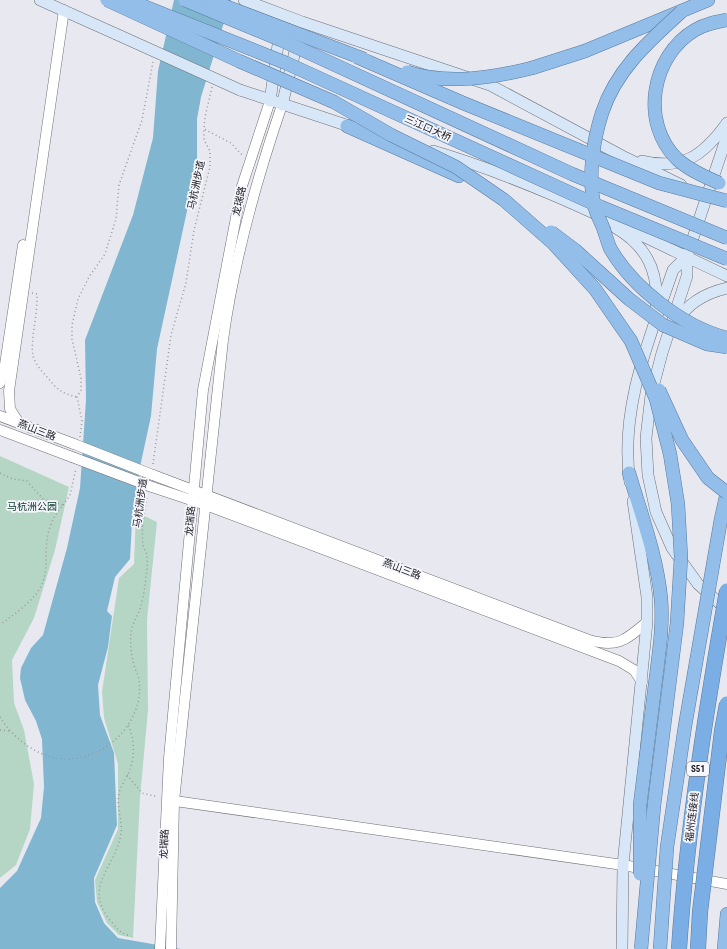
<svg xmlns="http://www.w3.org/2000/svg" width="727" height="949" viewBox="0 0 727 949" font-family="'Roboto Condensed','Noto Sans SC',sans-serif">
<rect width="100%" height="100%" fill="#e8e9f0"/>
<!-- green -->
<g fill="#b5d6c5">
<polygon points="0,456 69,487 55,550 34,618 12,660 14,703 24,730 34,784 30,829 16,865 0,878"/>
<polygon points="136,512 157,522 147,620 148,710 140,798 133,938 119,935 107,923 97,902 95,880 118,829 118,764 104,718 102,692 119,578 134,564"/>
</g>
<!-- water -->
<polygon fill="#80b6d0" points="174,0 231,0 201,97 197,119 197,165 157,349 151,416 140,467 132,522 130,559 115,577 107,611 112,616 108,647 98,685 100,715 114,753 117,825 94,878 95,902 104,923 118,938 181,949 0,949 0,888 17,871 41,818 44,787 42,739 36,721 25,700 20,678 21,668 31,648 43,635 67,548 80,488 86,400 85,340 133,215 153,138 158,71"/>
<g fill="none" stroke-linecap="round" stroke-linejoin="round">
<!-- tertiary casing -->
<g stroke="#6d6e74" stroke-width="11">
<g id="tertiary">
<polyline points="0,383 4,371 23,245"/>
<polyline points="0,416 74,444"/>
<polyline points="19,423 10,409 9,391 64,10"/>
<polyline points="0,430 72,457"/>
<path d="M153,475L589,640C618,648 626,640 647,622"/>
<polyline points="152,487 206,505 619,661 634,670 642,682"/>
<polyline points="168,800 623,865 727,884"/>
<polyline points="160,949 169,758 203,390 242,186 270,101"/>
<path d="M171,949L174,801L223,340C234,260 256,181 282,105"/>
</g>
</g>
<!-- secondary casing -->
<g stroke="#6d6e74" stroke-width="12">
<g id="secondary">
<polyline points="40,0 116,34"/>
<polyline points="244,0 302,22 490,85 626,158 681,185"/>
<polyline points="240,90 355,128"/>
<polyline points="270,101 280,31"/>
<polyline points="282,105 298,39"/>
<polyline points="727,136 687,256 687,276 662,353 651,395 646,438 648,475 656,512 672,548 698,584 727,610"/>
<path d="M433,151C535,181 631,231 727,276"/>
<path d="M642,161C683,171 704,155 727,123"/>
<path d="M616,228C647,246 659,272 656,307"/>
<path d="M676,323C687,303 705,293 727,288"/>
<path d="M630,482C619,409 650,337 673,270L687,256"/>
<polyline points="622,949 623,865 647,622 647,597 633,501"/>
</g>
</g>
<!-- trunk casing -->
<g stroke="#57799d" stroke-width="14">
<g id="trunk">
<polyline points="532,68 585,51 708,0"/>
<polyline points="347,126 459,176"/>
<path d="M629,473C641,514 657,556 661,599C663,622 660,646 657,669"/>
<polyline points="721,519 727,492"/>
<polyline points="724,949 727,914"/>
</g>
</g>
<!-- path -->
<g stroke="#97989d" stroke-width="1.5" stroke-dasharray="1 3" stroke-linecap="butt">
<polyline points="212,87 205,117 204,129 231,143 243,156"/>
<path d="M32,293L37,294C38,314 30,340 33,356C35,363 42,372 47,377C58,390 61,393 77,397"/>
<polyline points="80,437 82,421 77,397 81,390 81,378 72,339 72,325 78,299 89,277 105,254 116,219 119,185 142,120 153,62"/>
<polyline points="153,464 171,335 186,283 194,230 210,167 210,151 204,140 204,129"/>
<path d="M0,473L13,479L27,481L43,499L63,505C54,515 48,528 47,541C45,555 48,571 42,584C34,602 15,613 0,625"/>
<polyline points="63,505 70,495 76,468"/>
<path d="M0,717C14,740 41,760 69,759C109,757 145,720 139,679C138,674 135,670 134,665C131,654 130,643 131,632C132,624 137,617 140,609C142,602 144,593 145,585C146,577 148,564 147,555C146,551 143,548 143,544C141,528 145,511 147,496"/>
<polyline points="0,730 9,731"/>
<polyline points="127,775 142,793 158,797"/>
<path d="M128,935C119,933 116,927 110,920C82,886 117,866 121,833C123,821 116,807 119,794C120,786 126,780 129,772C135,757 135,739 128,725"/>
</g>
<!-- tertiary -->
<use href="#tertiary" stroke="#fff" stroke-width="10"/>
<!-- secondary -->
<use href="#secondary" stroke="#d7e7f7" stroke-width="11"/>
<!-- trunk -->
<use href="#trunk" stroke="#94beea" stroke-width="13"/>
<!-- tertiary-bridge casing -->
<g stroke="#6d6e74" stroke-width="11" stroke-linecap="butt">
<g id="tertiary-bridge">
<polyline points="74,444 153,475"/>
<polyline points="72,457 152,487"/>
</g>
</g>
<!-- secondary-bridge casing -->
<g stroke="#6d6e74" stroke-width="12" stroke-linecap="butt">
<polyline id="secondary-bridge" points="116,34 240,90"/>
</g>
<!-- trunk-bridge casing -->
<g stroke="#57799d" stroke-width="14" stroke-linecap="butt">
<g id="trunk-bridge">
<polyline points="107,0 239,61 334,102 391,135 456,167 504,200 553,243 595,289 631,341 656,399 670,454 678,504 681,557 677,623 654,806 641,949"/>
<polyline points="128,0 286,63 601,207 727,259"/>
<polyline points="185,0 281,40 572,174 727,238"/>
<polyline points="209,0 364,59"/>
<path d="M681,12C649,41 616,70 602,113C593,141 588,176 594,205C596,212 599,219 602,225C605,232 607,241 610,248C632,287 683,327 727,338"/>
<polyline points="357,57 463,103 659,183 727,201"/>
<path d="M407,72C447,85 492,78 532,68"/>
<path d="M719,183C705,177 689,170 677,159C640,123 651,56 695,30C705,24 716,22 727,20"/>
<polyline points="551,232 575,250 629,299 663,325 707,344 727,347"/>
<polyline points="659,390 682,440 708,478 727,493"/>
<polyline points="640,874 640,805 657,669"/>
<polyline points="660,949 667,847 685,726 721,519"/>
</g>
</g>
<!-- motorway-bridge casing -->
<g stroke="#57799d" stroke-width="16" stroke-linecap="butt">
<g id="motorway-bridge">
<path d="M679,949C687,829 706,710 727,591"/>
<polyline points="698,949 700,912 722,731 727,704"/>
</g>
</g>
<!-- tertiary-bridge -->
<use href="#tertiary-bridge" stroke="#fff" stroke-width="10"/>
<!-- secondary-bridge -->
<use href="#secondary-bridge" stroke="#d7e7f7" stroke-width="11"/>
<!-- trunk-bridge -->
<use href="#trunk-bridge" stroke="#94beea" stroke-width="13"/>
<!-- motorway-bridge -->
<use href="#motorway-bridge" stroke="#7aaee4" stroke-width="15"/>
</g>
<g text-anchor="middle" dominant-baseline="central" stroke-width="3.5" stroke-linejoin="round" paint-order="stroke">
<!-- shield labels -->
<rect fill="#f6f6fe" stroke="#5a5a5e" stroke-width="1" x="687" y="762" width="22" height="14" rx="3"/>
<g font-size="9" font-weight="bold" fill="#171719">
<text x="698" y="769">S51</text>
</g>
<!-- street labels -->
<g font-size="10" fill="#171719" stroke="#f6f6fe">
<text transform="translate(428 128) rotate(24)">三江口大桥</text>
<text transform="translate(196 185) rotate(-78)">马杭洲步道</text>
<text transform="translate(239 201) rotate(-77)">龙瑞路</text>
<text transform="translate(37 430) rotate(21)">燕山三路</text>
<text transform="translate(140 503) rotate(-82)">马杭洲步道</text>
<text transform="translate(190 521) rotate(-85)">龙瑞路</text>
<text transform="translate(402 569) rotate(21)">燕山三路</text>
<text transform="translate(692 817) rotate(-83)">福州连接线</text>
<text transform="translate(164 844) rotate(-88)">龙瑞路</text>
</g>
<!-- park labels -->
<g font-size="10" fill="#053423" stroke="#f6f6fe">
<text x="32" y="506">马杭洲公园</text>
</g>
</g>
</svg>
